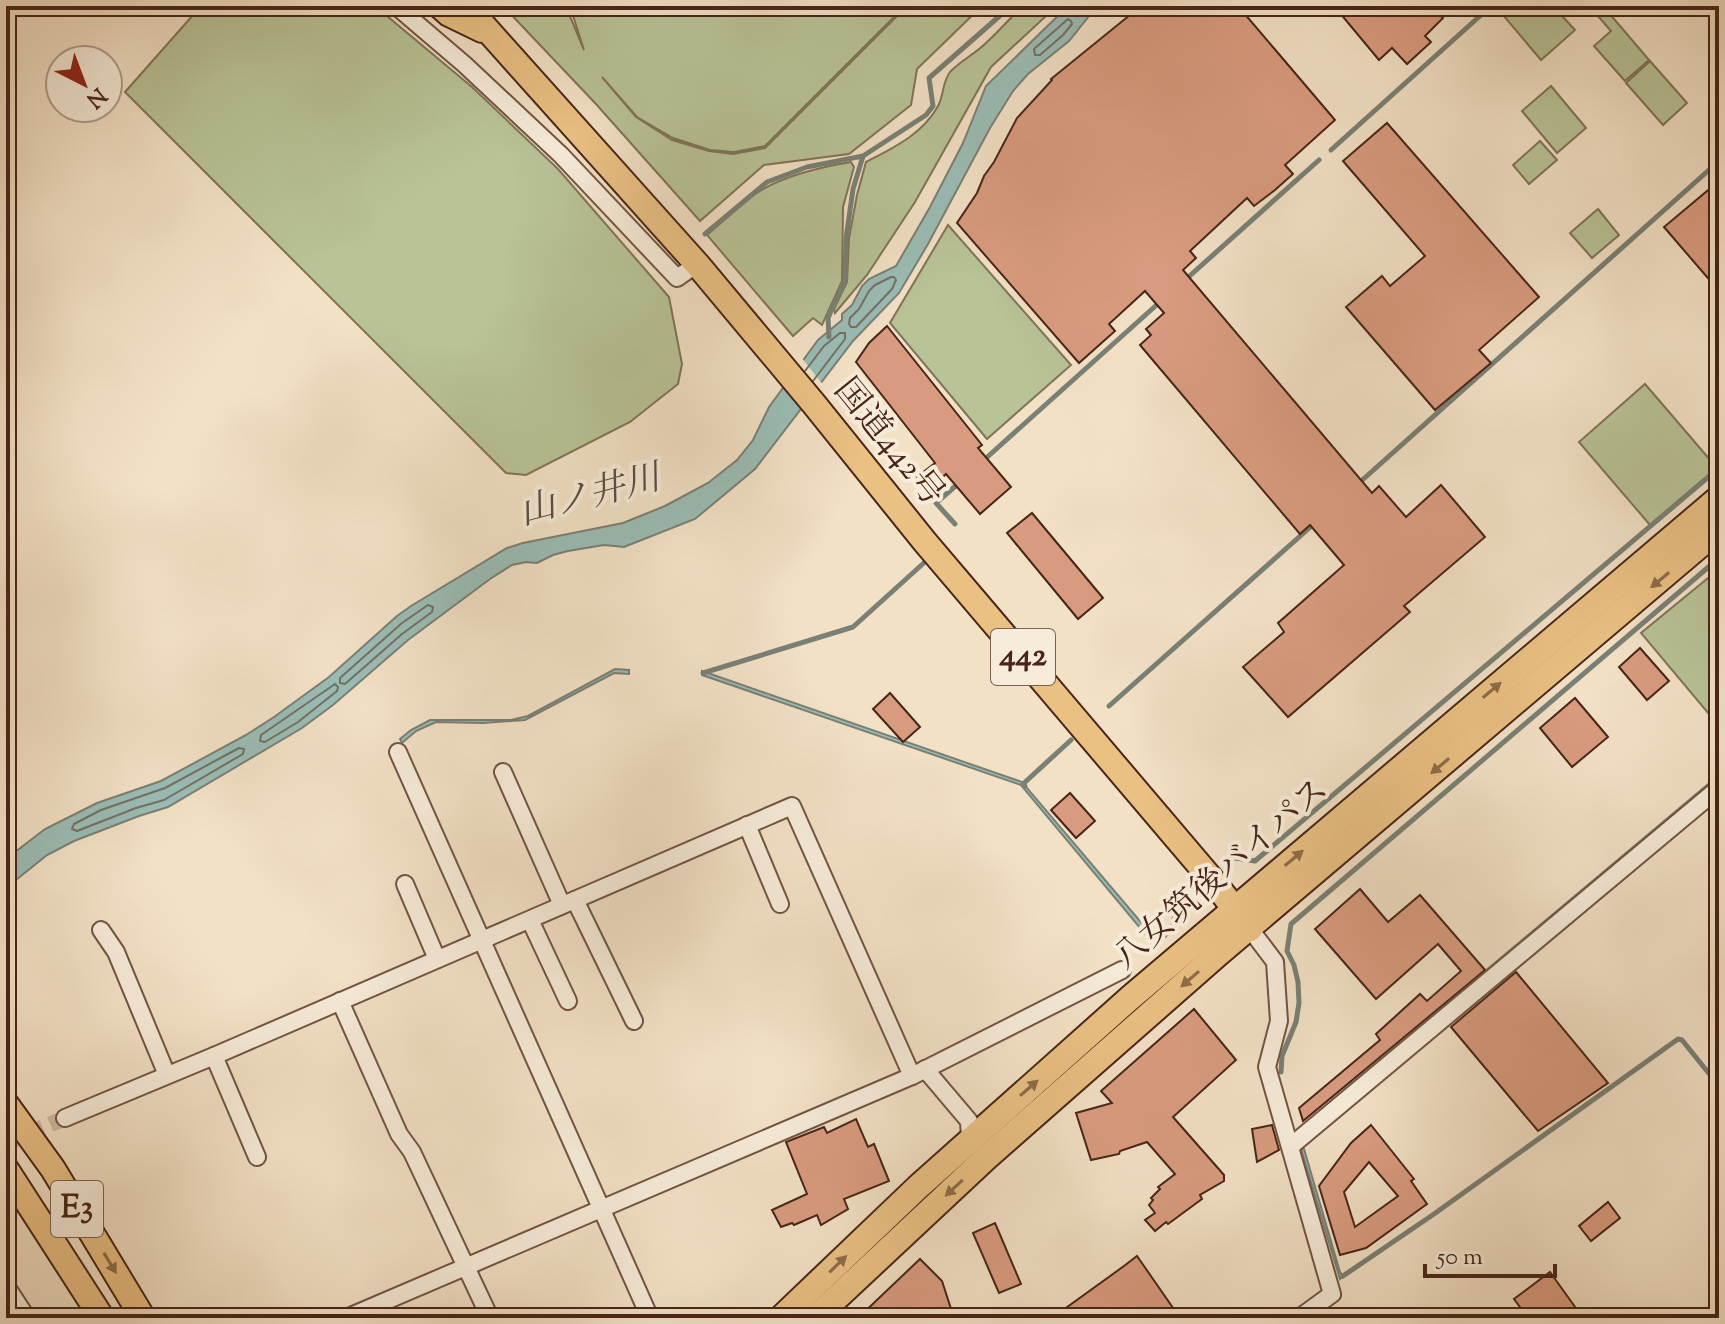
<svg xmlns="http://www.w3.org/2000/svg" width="1725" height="1324" viewBox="0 0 1725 1324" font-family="'Sorts Mill Goudy','Noto Serif JP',serif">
<rect width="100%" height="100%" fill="#f3e1c6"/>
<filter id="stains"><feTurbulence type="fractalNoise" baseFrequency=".0025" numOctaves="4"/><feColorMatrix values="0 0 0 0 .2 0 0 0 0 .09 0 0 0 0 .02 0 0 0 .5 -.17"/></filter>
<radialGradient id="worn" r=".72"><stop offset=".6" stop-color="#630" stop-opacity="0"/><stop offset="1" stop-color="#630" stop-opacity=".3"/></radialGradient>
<!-- green -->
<g fill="#b8c397" stroke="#807457" stroke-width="2">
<polygon points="201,6 375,6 472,87 558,169 669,297 682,364 678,384 630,422 526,475 506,473 125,92"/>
<polygon points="503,6 568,6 569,14 584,50 570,6 905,6 765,146 734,152 710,150 673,138 637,117 602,77 636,117 672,140 709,151 733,154 765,148 907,6 982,6 917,69 911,105 849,154 764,165 700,221 596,104"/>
<path d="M1023,6H1062L1057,11L1047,15L991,67L915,202L867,275L835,313L834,309L847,282L849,238L857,195L866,162C893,148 923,134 938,106C944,95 942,83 950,72C961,60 977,53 988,41C1000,30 1011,17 1023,6Z"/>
<polygon points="1501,6 1553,6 1575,30 1541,60 1498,9"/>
<polygon points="1592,6 1603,6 1649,60 1625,81 1594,46 1611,31 1591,8"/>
<polygon points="1650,61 1687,103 1663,125 1626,83"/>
<polygon points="1551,86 1586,128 1557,153 1522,111"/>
<polygon points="1540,141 1557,160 1529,184 1513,165"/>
<path d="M851,162L854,167L843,207L842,281L822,325L813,318L793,336L707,235C723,222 738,206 755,194C780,177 821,167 851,162Z"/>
<polygon points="1598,209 1619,235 1592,258 1570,233"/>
<polygon points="948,225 1071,365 987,439 890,323"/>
<polygon points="1645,384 1717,468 1650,525 1579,442"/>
<polygon points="1719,569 1719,726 1641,633"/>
</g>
<!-- water -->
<g fill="#9bbdb6" stroke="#798076" stroke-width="2">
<polygon points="1068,6 1097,6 1069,41 1028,74 1013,91 990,128 928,244 899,293 853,341 755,469 695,519 624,547 604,545 568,551 553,555 537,563 526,562 512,565 490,579 408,640 333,705 302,728 168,807 139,816 74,841 47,855 6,888 6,859 45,829 97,803 161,781 246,735 274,717 329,677 397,616 411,606 507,548 523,543 623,523 665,506 708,483 737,460 753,440 769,407 818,340 842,320 842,314 852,305 862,286 869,279 896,266 930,207 963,143 986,86"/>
<polygon points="615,669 629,670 629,674 614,673 525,720 483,723 436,722 416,731 402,743 400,739 411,730 430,720 511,720 528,716"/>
<polygon points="702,671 1022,782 1156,940 1161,938 1162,941 1156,947 1021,785 702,675"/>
<polygon points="1301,1149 1304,1149 1340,1272 1343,1276 1340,1279"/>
</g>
<!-- pier -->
<polygon fill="#f3e1c6" points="801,357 824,386 803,412 781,384"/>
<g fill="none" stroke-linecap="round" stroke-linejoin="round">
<!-- shore -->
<g stroke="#717166" stroke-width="2">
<polygon points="1068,19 1071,21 1072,24 1063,35 1040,55 1035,55 1034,49"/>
<polygon points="891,277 894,277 896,280 892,289 856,327 851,327 849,324 850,318 859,309 869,291 875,285"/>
<polyline points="805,371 824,346 840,333 845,333 845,339 813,381"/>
<polygon points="428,605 433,607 432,612 402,634 345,684 340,683 340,678 402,623"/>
<polygon points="335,684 338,687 337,691 298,722 265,742 260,741 261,735"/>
<polygon points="239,748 244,749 243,754 164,800 136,808 77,831 72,829 74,824 101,810 165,788"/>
</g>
<!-- stream -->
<g stroke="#798076" stroke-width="5">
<polyline points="1331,150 1491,6"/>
<polyline points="705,234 767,182 807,167 863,156 926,115 933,106 929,78 1011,6"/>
<polyline points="1184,281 1319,160"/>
<polyline points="829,337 828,318 845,280 846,239 853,189 863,156"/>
<polyline points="984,460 1161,301"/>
<polyline points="1359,483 1719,161"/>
<polyline points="955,524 936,503 959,483"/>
<polyline points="703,673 853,627 926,561"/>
<polyline points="1109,706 1316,522"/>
<polyline points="1025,786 1023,784 1071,740"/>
<polyline points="1235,858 1255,861 1719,468"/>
<polyline points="1157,942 1172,929 1180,890"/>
<polyline points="1447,1005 1719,777"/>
<polyline points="1281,1072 1282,1056 1296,1022 1299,1003 1298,982 1294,965 1287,951 1291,924 1719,558"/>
<polyline points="1343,1276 1434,1214 1678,1039 1682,1040 1719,1086"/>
</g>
</g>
<!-- building -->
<g fill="#d99b7f" stroke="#472517" stroke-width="2" fill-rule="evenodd">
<polygon points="1141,6 1238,6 1335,120 1285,165 1293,174 1275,190 1254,206 1247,198 1190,251 1196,258 1183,270 1372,493 1379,486 1406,517 1441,485 1485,537 1404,606 1410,612 1288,717 1243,667 1284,632 1278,623 1344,565 1310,525 1300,534 1140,345 1151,335 1146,329 1164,313 1145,291 1109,324 1115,331 1079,363 957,223 977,193 984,176 994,162 1017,118 1052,80 1051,79"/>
<polygon points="1334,6 1449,6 1440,15 1443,18 1425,36 1431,42 1407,64 1392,48 1379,60"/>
<polygon points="1387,123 1539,297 1479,350 1491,363 1435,410 1346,307 1382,276 1390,286 1425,256 1343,161"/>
<polygon points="1719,181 1719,291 1664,227"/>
<polygon points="887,326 982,445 978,448 1011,487 980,514 946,474 928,491 917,477 935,463 856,362 869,343"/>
<polygon points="1032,513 1103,598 1078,619 1007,533"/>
<polygon points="1640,648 1669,681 1647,700 1619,667"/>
<polygon points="890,693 920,727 903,742 873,709"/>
<polygon points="1575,698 1608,737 1572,767 1540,728"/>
<polygon points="1070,793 1095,821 1076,838 1051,810"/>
<polygon points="1360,889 1388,922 1420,895 1485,970 1303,1121 1299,1108 1380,1040 1376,1034 1420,994 1427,1001 1461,971 1438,944 1376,999 1315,929"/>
<polygon points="1516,972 1608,1083 1538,1131 1451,1027"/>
<polygon points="1194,1009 1236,1060 1173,1117 1224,1175 1224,1181 1200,1195 1202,1199 1168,1224 1166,1222 1155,1231 1145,1220 1155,1213 1149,1205 1153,1200 1151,1198 1160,1189 1158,1187 1175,1174 1147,1142 1120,1151 1119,1154 1091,1160 1076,1113 1112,1103 1101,1091"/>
<polygon points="856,1119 868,1147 874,1144 889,1181 844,1199 848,1209 821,1225 817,1215 794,1225 792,1223 781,1227 772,1210 807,1194 786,1142 824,1127 827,1133"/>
<polygon points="1272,1125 1279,1150 1257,1162 1252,1129"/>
<path d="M1371,1125L1414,1179L1411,1181L1427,1204L1366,1248L1340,1255L1319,1186L1351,1143ZM1369,1162L1398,1196L1355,1227L1344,1192Z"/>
<polygon points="1608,1202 1620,1218 1591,1241 1579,1226"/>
<polygon points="995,1223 1021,1284 999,1293 973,1233"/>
<polygon points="1137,1256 1180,1318 1052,1318 1124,1266"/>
<polygon points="920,1259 942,1281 954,1318 858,1318"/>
<polygon points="1550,1272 1583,1318 1528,1318 1514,1299"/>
</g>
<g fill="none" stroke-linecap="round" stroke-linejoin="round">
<!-- minor-tunnel -->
<polyline stroke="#d1bba3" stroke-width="16" stroke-dasharray="16 8" stroke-linecap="butt" points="6,1143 65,1118"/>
<!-- minor casing -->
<g stroke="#725443" stroke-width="20">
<g id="minor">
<polyline points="396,6 464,64 561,155 677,278 697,264"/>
<polyline points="398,752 650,1318"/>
<polyline points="503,772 562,905"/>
<polyline points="747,825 780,904"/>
<polyline points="405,884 437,959"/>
<polyline points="575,900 634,1021"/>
<polyline points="530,920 568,1001"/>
<polyline points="1250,929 1275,962 1279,1021 1267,1067 1332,1294 1299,1318"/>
<polyline points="101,930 116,952 167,1075"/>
<polyline points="340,1001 399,1134 412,1152 490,1318"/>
<polyline points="214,1056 257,1157"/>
<polyline points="925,1069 969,1121 970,1139 973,1143"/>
<polyline points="65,1118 214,1056 792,806 912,1076"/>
<polyline points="1291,1146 1719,788"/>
<polyline points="6,1286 27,1318"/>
<polyline points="346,1318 912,1076 1122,970"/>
</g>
</g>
<!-- highway casing -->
<g stroke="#472517" stroke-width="28">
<g id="highway">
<polyline points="440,6 449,14 482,30"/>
<polyline points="466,6 697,264 814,404 925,542 1213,881 1250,929"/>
<polyline points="6,1104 53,1169 143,1318"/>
<polyline points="6,1169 102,1318"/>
<polyline points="781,1318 918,1187 1130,998 1719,498"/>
<polyline points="815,1318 986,1158 1218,954 1719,529"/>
</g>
</g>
<!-- minor -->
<use href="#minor" stroke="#f7ecda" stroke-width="16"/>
<!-- highway -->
<use href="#highway" stroke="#eac083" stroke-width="24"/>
</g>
<!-- one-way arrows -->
<defs><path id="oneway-solid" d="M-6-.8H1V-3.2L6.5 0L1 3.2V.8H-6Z" transform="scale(2)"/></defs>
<g fill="#906b48">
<use href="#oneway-solid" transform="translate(1660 580) rotate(140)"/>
<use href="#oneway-solid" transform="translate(1492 690) rotate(-40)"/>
<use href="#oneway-solid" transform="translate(1440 766) rotate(140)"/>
<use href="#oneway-solid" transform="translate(1294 858) rotate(-40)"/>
<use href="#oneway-solid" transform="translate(1190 979) rotate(139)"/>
<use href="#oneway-solid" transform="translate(1029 1088) rotate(-41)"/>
<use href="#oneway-solid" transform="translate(954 1188) rotate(137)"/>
<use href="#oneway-solid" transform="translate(110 1263) rotate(59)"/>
<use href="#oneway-solid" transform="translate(838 1264) rotate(-44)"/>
</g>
<g text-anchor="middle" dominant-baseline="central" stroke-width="8" stroke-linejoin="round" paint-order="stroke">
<!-- shield labels -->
<g fill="#f7ecda" stroke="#7c6152" stroke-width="2">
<rect x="991" y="629" width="64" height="56" rx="6"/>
<rect x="51" y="1181" width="52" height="56" rx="6"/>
</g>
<g font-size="32" font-weight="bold" fill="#472517">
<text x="1023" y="657">442</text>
<text x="77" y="1209">E3</text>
</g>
<!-- street labels -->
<g font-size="34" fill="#472517" stroke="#f7ecda">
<text transform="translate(888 443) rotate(51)">国道442号</text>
<text transform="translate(1222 875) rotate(-41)">八女筑後バイパス</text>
</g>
<!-- water labels -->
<g font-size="36" font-style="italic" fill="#5c4b3f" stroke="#f7ecda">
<text transform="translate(590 497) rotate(-15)">山ノ井川</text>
</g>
</g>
<!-- margin -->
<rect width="1725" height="1324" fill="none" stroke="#f3e1c6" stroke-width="32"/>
<rect x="8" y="8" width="1709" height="1308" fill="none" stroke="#472517" stroke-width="4"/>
<rect x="16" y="16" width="1693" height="1292" fill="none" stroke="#472517" stroke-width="2"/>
<!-- north arrow -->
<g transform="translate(84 84) rotate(138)"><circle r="38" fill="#f7ecda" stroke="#b19c8c" stroke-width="2"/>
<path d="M0-6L14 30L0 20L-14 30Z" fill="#8f2418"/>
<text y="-12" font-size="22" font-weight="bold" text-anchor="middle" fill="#472517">N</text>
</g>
<!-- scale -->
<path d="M1425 1264v12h130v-12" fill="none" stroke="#472517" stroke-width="4"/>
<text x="1437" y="1264" font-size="24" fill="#472517" stroke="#f7ecda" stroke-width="6" paint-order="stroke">50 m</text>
<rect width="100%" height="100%" filter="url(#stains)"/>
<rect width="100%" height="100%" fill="url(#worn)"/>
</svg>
